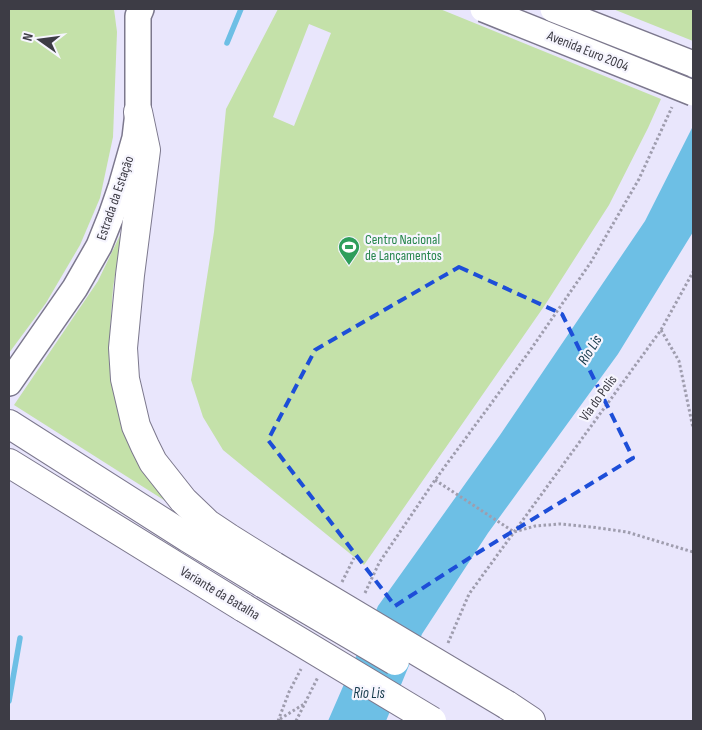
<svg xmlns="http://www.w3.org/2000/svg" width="702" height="730" viewBox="0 0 702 730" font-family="'Sofia Sans Condensed',sans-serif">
<rect width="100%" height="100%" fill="#e9e6fc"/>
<!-- green -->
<g fill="#c4e1a9" fill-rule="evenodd">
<polygon points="9,9 114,9 117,32 113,137 100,198 80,245 46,303 9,353"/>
<path d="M278,9H440L661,99L648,128L609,205L545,305L364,565L223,450L203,417L191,380L214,232L226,109ZM309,24L331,33L294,126L273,117Z"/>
<polygon points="613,9 693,9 693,41"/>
<polygon points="122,231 113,288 110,332 113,370 140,459 167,502 14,405 98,281"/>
</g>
<!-- water -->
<polygon fill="#6dbfe5" points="693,126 693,232 618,354 488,533 422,634 386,721 328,721 378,606 500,435 645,221"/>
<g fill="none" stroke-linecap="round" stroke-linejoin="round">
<!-- stream -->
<g stroke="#6dbfe5" stroke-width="5.5">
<polyline points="227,43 241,9"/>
<polyline points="9,701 20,638"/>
</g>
<!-- major casing -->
<g stroke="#7c788d" stroke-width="28">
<polyline id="major" points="9,383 75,288 99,246 111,216 121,187 135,138 138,112 138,16 141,9"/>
</g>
<!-- highway casing -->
<g stroke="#7c788d" stroke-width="30">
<g id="highway">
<polyline points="138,112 146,150 130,275 123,348 125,379 136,426 145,446 153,462 183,500 208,524 229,538 274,566"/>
<polyline points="9,424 188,538 264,584"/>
<polyline points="9,463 244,608"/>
<polyline points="507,705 531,721"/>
</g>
</g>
<!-- path -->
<g stroke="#9f9dae" stroke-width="3" stroke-dasharray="2.5 2.5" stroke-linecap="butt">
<polyline points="661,330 679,361 693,428"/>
<polyline points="435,480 514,532 535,526 560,524 592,527 627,532 693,552"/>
<polyline points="342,582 354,558"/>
<polyline points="365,593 379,563 435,480 529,352 591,262 639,179 672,107"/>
<polyline points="448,643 469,594 661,330 693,272"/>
<polyline points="280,719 304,704"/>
<polyline points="278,721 289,692 301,669"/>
<polyline points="296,721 318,677"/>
</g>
<!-- major -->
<use href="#major" stroke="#fff" stroke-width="25"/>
<!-- highway -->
<use href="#highway" stroke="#fff" stroke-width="28"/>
<!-- major-bridge casing -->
<g stroke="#7c788d" stroke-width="28" stroke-linecap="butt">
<g id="major-bridge">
<polyline points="483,9 693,93"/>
<polyline points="553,9 693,64"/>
</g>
</g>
<!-- highway-bridge casing -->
<g stroke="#7c788d" stroke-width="30" stroke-linecap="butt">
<g id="highway-bridge">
<polyline points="274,566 507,705"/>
<polyline points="264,584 395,661"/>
<polyline points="244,608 432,721"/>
</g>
</g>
<!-- major-bridge -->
<use href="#major-bridge" stroke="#fff" stroke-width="25"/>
<!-- highway-bridge -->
<use href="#highway-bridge" stroke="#fff" stroke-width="28"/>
</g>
<!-- marked area -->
<path fill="none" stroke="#1d4ed8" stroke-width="4" stroke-dasharray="10 6" stroke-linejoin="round" d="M459,267L562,314L633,458L474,555L395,606L268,440L315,350Z"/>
<!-- icons -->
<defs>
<g id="stadium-pin" transform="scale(1.125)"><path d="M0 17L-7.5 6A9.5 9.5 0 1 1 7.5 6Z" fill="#2e9e5b" stroke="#f6f5fe"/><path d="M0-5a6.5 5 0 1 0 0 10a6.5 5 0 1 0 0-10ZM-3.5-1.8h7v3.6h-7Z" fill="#fff"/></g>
</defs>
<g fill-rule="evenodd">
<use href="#stadium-pin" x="349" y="247"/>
</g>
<g text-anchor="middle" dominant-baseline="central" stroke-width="4.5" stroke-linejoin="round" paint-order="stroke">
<!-- street labels -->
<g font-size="14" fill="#3d3c45" stroke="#f6f5fe">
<text transform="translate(588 51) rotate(22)">Avenida Euro 2004</text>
<text transform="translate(115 198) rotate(-71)">Estrada da Estação</text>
<text transform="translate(598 398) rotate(-54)">Via do Polis</text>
<text transform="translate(220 593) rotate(31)">Variante da Batalha</text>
</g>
<!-- leisure labels -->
<g font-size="14" fill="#27864d" stroke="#f6f5fe" text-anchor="start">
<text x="365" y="239">Centro Nacional<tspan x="365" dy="16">de Lançamentos</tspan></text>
</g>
<!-- water labels -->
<g font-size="15" font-style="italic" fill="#163b4c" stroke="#f6f5fe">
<text transform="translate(590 350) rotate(-58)">Rio Lis</text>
<text x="369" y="693">Rio Lis</text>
</g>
</g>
<!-- border -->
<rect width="702" height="730" fill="none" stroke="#3d3c45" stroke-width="20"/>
<!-- north arrow -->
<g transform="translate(40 40) rotate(284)" stroke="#f6f5fe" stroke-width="4" paint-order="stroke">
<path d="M0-4L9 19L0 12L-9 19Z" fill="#3d3c45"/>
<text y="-8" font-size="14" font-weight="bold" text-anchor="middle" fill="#3d3c45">N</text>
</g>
</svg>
